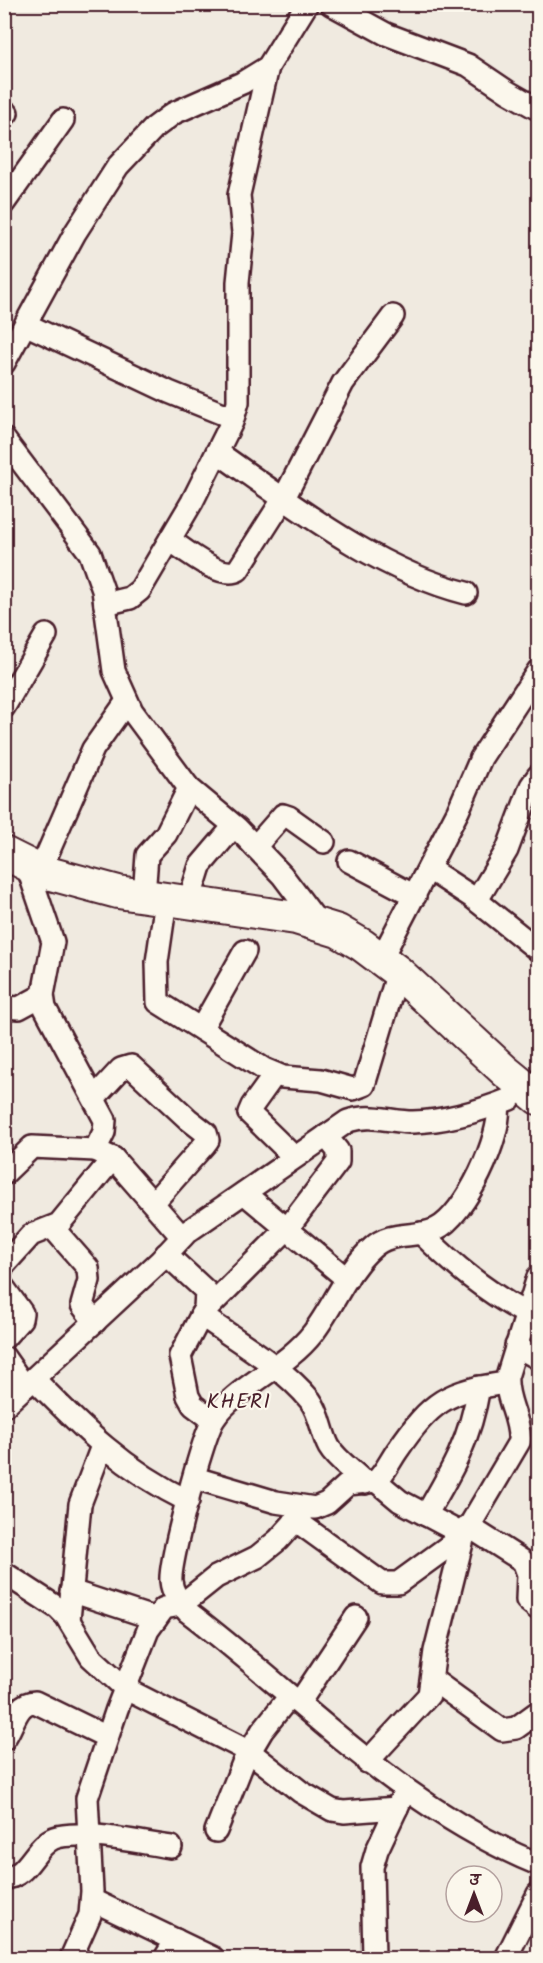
<svg xmlns="http://www.w3.org/2000/svg" width="543" height="1963" viewBox="0 0 543 1963" font-family="Kalam,'Playpen Sans Deva',sans-serif">
<rect width="100%" height="100%" fill="#f0eae0"/>
<filter id="ink" filterUnits="userSpaceOnUse"><feTurbulence type="fractalNoise" baseFrequency=".0167" numOctaves="2"/><feDisplacementMap in="SourceGraphic" scale="12" xChannelSelector="R" yChannelSelector="G"/><feConvolveMatrix kernelMatrix="1 2 1 2 8 2 1 2 1" color-interpolation-filters="sRGB"/></filter>
<g filter="url(#ink)">
<g fill="none" stroke-linecap="round" stroke-linejoin="round">
<!-- minor casing -->
<g stroke="#4a1f2b" stroke-width="26">
<g id="minor">
<polyline points="331,4 386,34 468,65 508,92 538,109"/>
<polyline points="4,116 7,113"/>
<polyline points="4,203 63,120"/>
<polyline points="27,325 169,392 233,418"/>
<polyline points="4,363 75,233 118,166 154,128 174,113 242,83 268,67 307,4"/>
<polyline points="4,439 90,553 103,590 114,671 132,711 189,788 237,828 282,875 319,924"/>
<path d="M217,452C293,505 376,570 466,593"/>
<path d="M170,540C185,550 221,580 238,570L284,498L343,383L393,316"/>
<polyline points="105,604 130,598 140,590 192,502 232,422 238,402 238,282 243,233 239,195 268,67"/>
<polyline points="4,707 46,635"/>
<polyline points="255,847 283,815 289,817 324,842"/>
<polyline points="349,861 415,896"/>
<polyline points="27,866 53,942 43,995 45,1008 105,1120 104,1132 95,1150"/>
<polyline points="429,869 472,897 538,950"/>
<polyline points="40,871 93,749 127,701"/>
<polyline points="144,896 147,855 166,834 189,788"/>
<polyline points="166,900 157,962 158,1002 264,1069 283,1077 321,1080 353,1089 364,1085 398,972"/>
<polyline points="477,900 507,850 531,786 538,776"/>
<polyline points="189,901 200,866 234,826"/>
<polyline points="381,959 458,811 481,758 538,671"/>
<polyline points="4,1007 19,1008 43,995"/>
<polyline points="201,1029 245,951"/>
<polyline points="275,1074 252,1106 249,1113 294,1157"/>
<polyline points="94,1098 121,1069 131,1066 188,1119 206,1133 208,1140 205,1144 153,1203"/>
<path d="M498,1104C503,1135 465,1216 436,1229C414,1239 391,1230 372,1248C346,1271 334,1306 313,1333C286,1368 234,1388 214,1419C203,1435 169,1562 171,1581C172,1593 180,1603 188,1612C304,1700 400,1808 538,1864"/>
<path d="M326,1136L338,1151V1162L287,1229L201,1315C237,1341 282,1366 310,1400C321,1415 321,1432 329,1447C337,1461 354,1471 365,1483"/>
<polyline points="4,1174 32,1147 95,1150 113,1158 182,1237"/>
<polyline points="244,1193 347,1279"/>
<polyline points="53,1228 88,1268 89,1280 82,1305 95,1322"/>
<path d="M421,1233C456,1267 482,1289 525,1313"/>
<polyline points="166,1254 206,1291 205,1308 180,1356 188,1396 193,1405 213,1420"/>
<polyline points="4,1265 31,1235 59,1224 113,1158"/>
<polyline points="4,1288 22,1313 21,1319 4,1338"/>
<polyline points="516,1346 538,1358"/>
<polyline points="4,1357 25,1387"/>
<path d="M34,1379C83,1429 124,1470 188,1501"/>
<path d="M4,1406L160,1261L187,1232L348,1121C370,1113 391,1122 413,1122C446,1121 480,1111 510,1099"/>
<path d="M195,1478L276,1502L315,1508L327,1503L348,1484L376,1481C385,1473 390,1461 397,1451C431,1401 447,1391 506,1383"/>
<path d="M426,1515C453,1469 470,1440 479,1387"/>
<polyline points="295,1520 382,1583 398,1583 464,1535 400,1501 376,1481"/>
<polyline points="468,1526 523,1561 528,1574 527,1600 538,1609"/>
<polyline points="4,1573 58,1608 66,1616 91,1657 126,1689 250,1752 301,1792 332,1810 344,1812 397,1808"/>
<polyline points="71,1591 156,1619"/>
<polyline points="69,1620 80,1504 102,1446"/>
<polyline points="433,1680 502,1730 516,1728 538,1712"/>
<polyline points="299,1703 356,1617"/>
<path d="M4,1739C14,1726 16,1702 35,1702L107,1737"/>
<path d="M367,1762L429,1695L435,1651L464,1535L519,1442C521,1419 505,1400 507,1377L538,1277"/>
<polyline points="216,1831 243,1763 262,1731 290,1696"/>
<path d="M4,1878C28,1878 34,1846 54,1838C80,1829 141,1843 171,1847"/>
<polyline points="92,1900 213,1958"/>
<polyline points="71,1958 90,1915 92,1891 87,1798 117,1709 148,1630 164,1608 181,1605 216,1577 257,1557 278,1540 307,1508"/>
<polyline points="165,1958 176,1940"/>
<polyline points="374,1958 372,1867 377,1850 402,1797"/>
<polyline points="506,1958 538,1894"/>
</g>
</g>
<!-- highway casing -->
<g stroke="#4a1f2b" stroke-width="36">
<polyline id="highway" points="4,853 40,871 118,892 296,918 338,931 362,945 398,972 505,1071 538,1098"/>
</g>
<!-- minor -->
<use href="#minor" stroke="#fbf7ec" stroke-width="21"/>
<!-- highway -->
<use href="#highway" stroke="#fbf7ec" stroke-width="32"/>
</g>
</g>
<g text-anchor="middle" dominant-baseline="central" stroke-width="4.5" stroke-linejoin="round" paint-order="stroke">
<!-- quarter labels -->
<g font-size="21" letter-spacing="1.5" fill="#4a1f2b" stroke="#fbf7ec">
<text x="239" y="1402">KHERI</text>
</g>
</g>
<!-- margin -->
<rect width="543" height="1963" fill="none" stroke="#fbf7ec" stroke-width="24"/>
<rect x="12" y="12" width="519" height="1939" fill="none" stroke="#4a1f2b" stroke-width="2" filter="url(#ink)"/>
<!-- north arrow -->
<g transform="translate(474 1894)"><circle r="28" fill="#fbf7ec" stroke="#b4a19f" stroke-width="1.5"/>
<path d="M0-4.5L10 22L0 15L-10 22Z" fill="#4a1f2b"/>
<text y="-9" font-size="16" font-weight="bold" text-anchor="middle" fill="#4a1f2b">उ</text>
</g>
</svg>
